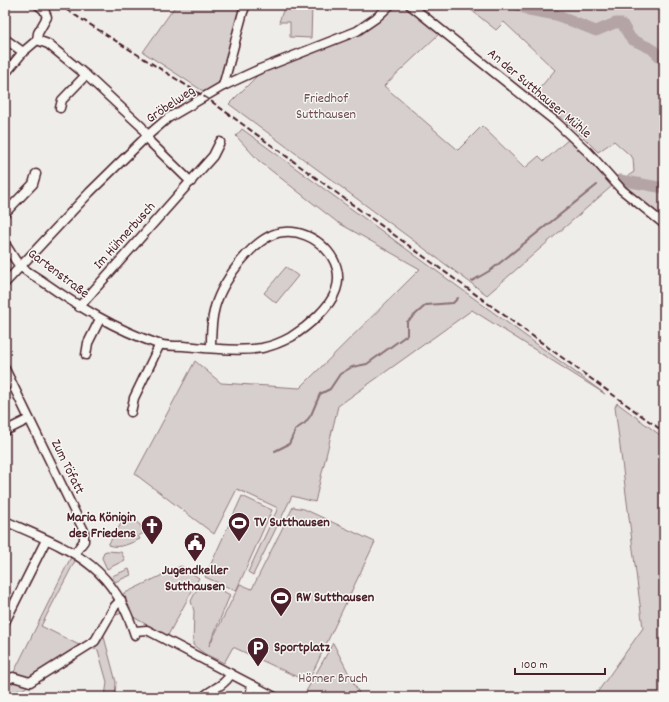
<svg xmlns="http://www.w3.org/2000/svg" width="669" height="702" viewBox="0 0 669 702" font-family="Dekko,sans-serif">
<rect width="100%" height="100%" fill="#efedea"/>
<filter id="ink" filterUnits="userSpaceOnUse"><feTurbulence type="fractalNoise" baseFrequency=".025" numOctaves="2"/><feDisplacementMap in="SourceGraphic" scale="8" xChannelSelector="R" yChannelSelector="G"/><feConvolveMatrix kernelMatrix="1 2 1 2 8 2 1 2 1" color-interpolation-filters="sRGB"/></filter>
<g filter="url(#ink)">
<!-- green -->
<g fill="#d7cfce" stroke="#90777c">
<polygon points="176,5 243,5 222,78 213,89 206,93 143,52"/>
<polygon points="285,5 312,5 311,38 290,37 290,22 279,22"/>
<polygon points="399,5 405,5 439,34 384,86 458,150 482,126 525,168 539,156 544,161 570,138 612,186 634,172 633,158 614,141 598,152 578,132 534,95 555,70 504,22 496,30 465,5 664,5 664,61 652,49 638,43 664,62 664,224 612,186 487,295 229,104 259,74 362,31"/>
<polygon points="242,129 605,394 472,310 338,406 315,502 292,496 253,575 248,572 278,508 237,489 214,534 135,474 195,361 221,383 300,388 420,269 337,222 259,161 236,136"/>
<polygon points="286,267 298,276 276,303 264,293"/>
<polygon points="617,403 664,438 664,697 594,697 643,628 615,407"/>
<polygon points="242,496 272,510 236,591 205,577"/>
<path d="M293,507L304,509L375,542L308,682L233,647L224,663L205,654L193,645L194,611L191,601L199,585C210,582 221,590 230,595L209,646L240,584L252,589Z"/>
<path d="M127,514L140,525L144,533L138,536L140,539C129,544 119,549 108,545Z"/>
<polygon points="107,551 121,552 125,560 107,569 102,558 104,552"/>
<polygon points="71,557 76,559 41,626 81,646 94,637 115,599 122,613 113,616 103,633 116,682 115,697 105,697 107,682 98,650 90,648 20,691 18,690 13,697 5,697 5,670 13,674"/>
<polygon points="181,566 199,578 167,637 132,616 123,594"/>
<polygon points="129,569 131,575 115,582 112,576"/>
<polygon points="333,643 361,697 303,697"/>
</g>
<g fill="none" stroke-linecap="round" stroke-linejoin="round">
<!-- stream -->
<g stroke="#8a6f74" stroke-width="2">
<polyline points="472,281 491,270 597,185"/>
<polyline points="275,451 289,444 296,429 305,423 311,415 320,394 330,389 340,374 352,367 367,364 407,335 407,322 426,305 453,303 458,298"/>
</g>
<!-- river -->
<g stroke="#b4a4a5" stroke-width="11">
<polyline points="517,5 529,10 556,15 596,31 615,23 620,23 623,25 631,39 652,49 664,61"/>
<polyline points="620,180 664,188"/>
</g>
<!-- minor casing -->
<g stroke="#4a1f2b" stroke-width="11">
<g id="minor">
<polyline points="410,5 556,122 588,152 622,190 664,224"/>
<polyline points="5,39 23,52"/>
<polyline points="37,40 38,33 47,17 44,10 38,5"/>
<polyline points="5,74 23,52 37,40 48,44 86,75 142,127 150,142 191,182"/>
<polyline points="223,86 243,12 246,5"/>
<polyline points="60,108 62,100 86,75"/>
<polyline points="5,213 33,184 36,174"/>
<path d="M5,244C10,251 14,259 19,265C25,271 35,276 42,281C79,307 115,329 158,344C165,346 175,346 183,346C208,348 237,352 262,348C272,346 282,342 291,337C307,327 330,308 336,290C347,259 313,229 284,232C255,234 222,281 215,307C211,321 211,334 211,348"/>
<polyline points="5,283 90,192 147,136 168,118 223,86 260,69 357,31 376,18 390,5"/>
<polyline points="79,307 213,156 220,142"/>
<polyline points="86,355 88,343 100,319"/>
<polyline points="5,369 84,531 84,541 75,553"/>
<polyline points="131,412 134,398 160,344"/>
<polyline points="5,431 29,419"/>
<path d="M5,521C70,550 112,562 135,635"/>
<polyline points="5,622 46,540"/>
<polyline points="134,631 147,630 275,697"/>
<polyline points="7,680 13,677 30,682 95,641 115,606 121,600"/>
<path d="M203,697C214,687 222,688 231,674"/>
<polyline points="250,697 252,685"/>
</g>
</g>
<!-- minor -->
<use href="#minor" stroke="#f6f6f2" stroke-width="8"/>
<!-- rail -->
<polyline stroke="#4a1f2b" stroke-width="2" stroke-dasharray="6 3" stroke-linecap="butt" points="59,5 208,99 664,432"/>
</g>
</g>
<!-- icons -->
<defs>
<g id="stadium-pin" transform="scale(1.15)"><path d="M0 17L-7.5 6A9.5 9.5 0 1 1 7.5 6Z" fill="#4a1f2b" stroke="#f6f6f2"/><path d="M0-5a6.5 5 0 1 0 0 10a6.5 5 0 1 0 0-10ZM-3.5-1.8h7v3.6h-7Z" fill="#fff"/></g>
<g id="church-pin" transform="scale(1.15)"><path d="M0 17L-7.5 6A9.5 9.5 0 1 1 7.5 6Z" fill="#4a1f2b" stroke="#f6f6f2"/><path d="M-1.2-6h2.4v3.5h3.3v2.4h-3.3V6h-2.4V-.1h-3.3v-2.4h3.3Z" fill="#fff"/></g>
<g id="civic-pin" transform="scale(1.15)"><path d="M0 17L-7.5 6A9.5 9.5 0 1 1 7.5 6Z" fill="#4a1f2b" stroke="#f6f6f2"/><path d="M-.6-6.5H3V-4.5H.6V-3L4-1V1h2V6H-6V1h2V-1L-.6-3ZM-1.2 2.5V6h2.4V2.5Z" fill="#fff"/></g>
<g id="parking-pin" transform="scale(1.15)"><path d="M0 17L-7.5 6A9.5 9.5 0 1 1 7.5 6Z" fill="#4a1f2b" stroke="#f6f6f2"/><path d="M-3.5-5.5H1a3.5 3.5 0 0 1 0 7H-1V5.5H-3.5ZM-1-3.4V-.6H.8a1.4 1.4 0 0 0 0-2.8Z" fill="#fff"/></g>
</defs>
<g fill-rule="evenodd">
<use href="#stadium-pin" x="239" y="523"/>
<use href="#church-pin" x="152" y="526"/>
<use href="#civic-pin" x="195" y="543"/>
<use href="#stadium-pin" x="281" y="598"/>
<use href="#parking-pin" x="258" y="648"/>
</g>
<g text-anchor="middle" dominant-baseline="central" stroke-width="3" stroke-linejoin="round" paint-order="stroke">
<!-- street labels -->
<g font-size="14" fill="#4a1f2b" stroke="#f6f6f2">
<text transform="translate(539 94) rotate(40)">An der Sutthauser Mühle</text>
<text transform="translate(171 105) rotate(-34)">Gröbelweg</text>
<text transform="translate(125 236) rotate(-48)">Im Hühnerbusch</text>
<text transform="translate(58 274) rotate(37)">Gartenstraße</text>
<text transform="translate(67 467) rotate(64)">Zum Töfatt</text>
</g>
<!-- park labels -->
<g font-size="14" fill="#6d4b54" stroke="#f6f6f2">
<text x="326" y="99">Friedhof<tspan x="326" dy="16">Sutthausen</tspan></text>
<text x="333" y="679">Hörner Bruch</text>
</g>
<!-- poi labels -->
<g font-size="14" font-weight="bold" fill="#4a1f2b" stroke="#f6f6f2" text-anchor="start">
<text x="136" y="518" text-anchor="end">Maria Königin<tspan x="136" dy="16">des Friedens</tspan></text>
<text x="254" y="523">TV Sutthausen</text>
<text x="195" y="571" text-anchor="middle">Jugendkeller<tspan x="195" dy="16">Sutthausen</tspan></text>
<text x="296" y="598">RW Sutthausen</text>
<text x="274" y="648">Sportplatz</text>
</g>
</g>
<!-- margin -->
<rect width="669" height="702" fill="none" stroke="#f6f6f2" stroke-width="20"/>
<rect x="10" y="10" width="649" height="682" fill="none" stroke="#4a1f2b" stroke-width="1.5" filter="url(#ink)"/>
<!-- scale -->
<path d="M515 668v6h90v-6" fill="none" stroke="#4a1f2b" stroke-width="2"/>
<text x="521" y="668" font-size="12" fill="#4a1f2b" stroke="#f6f6f2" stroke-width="3" paint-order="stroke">100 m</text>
</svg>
